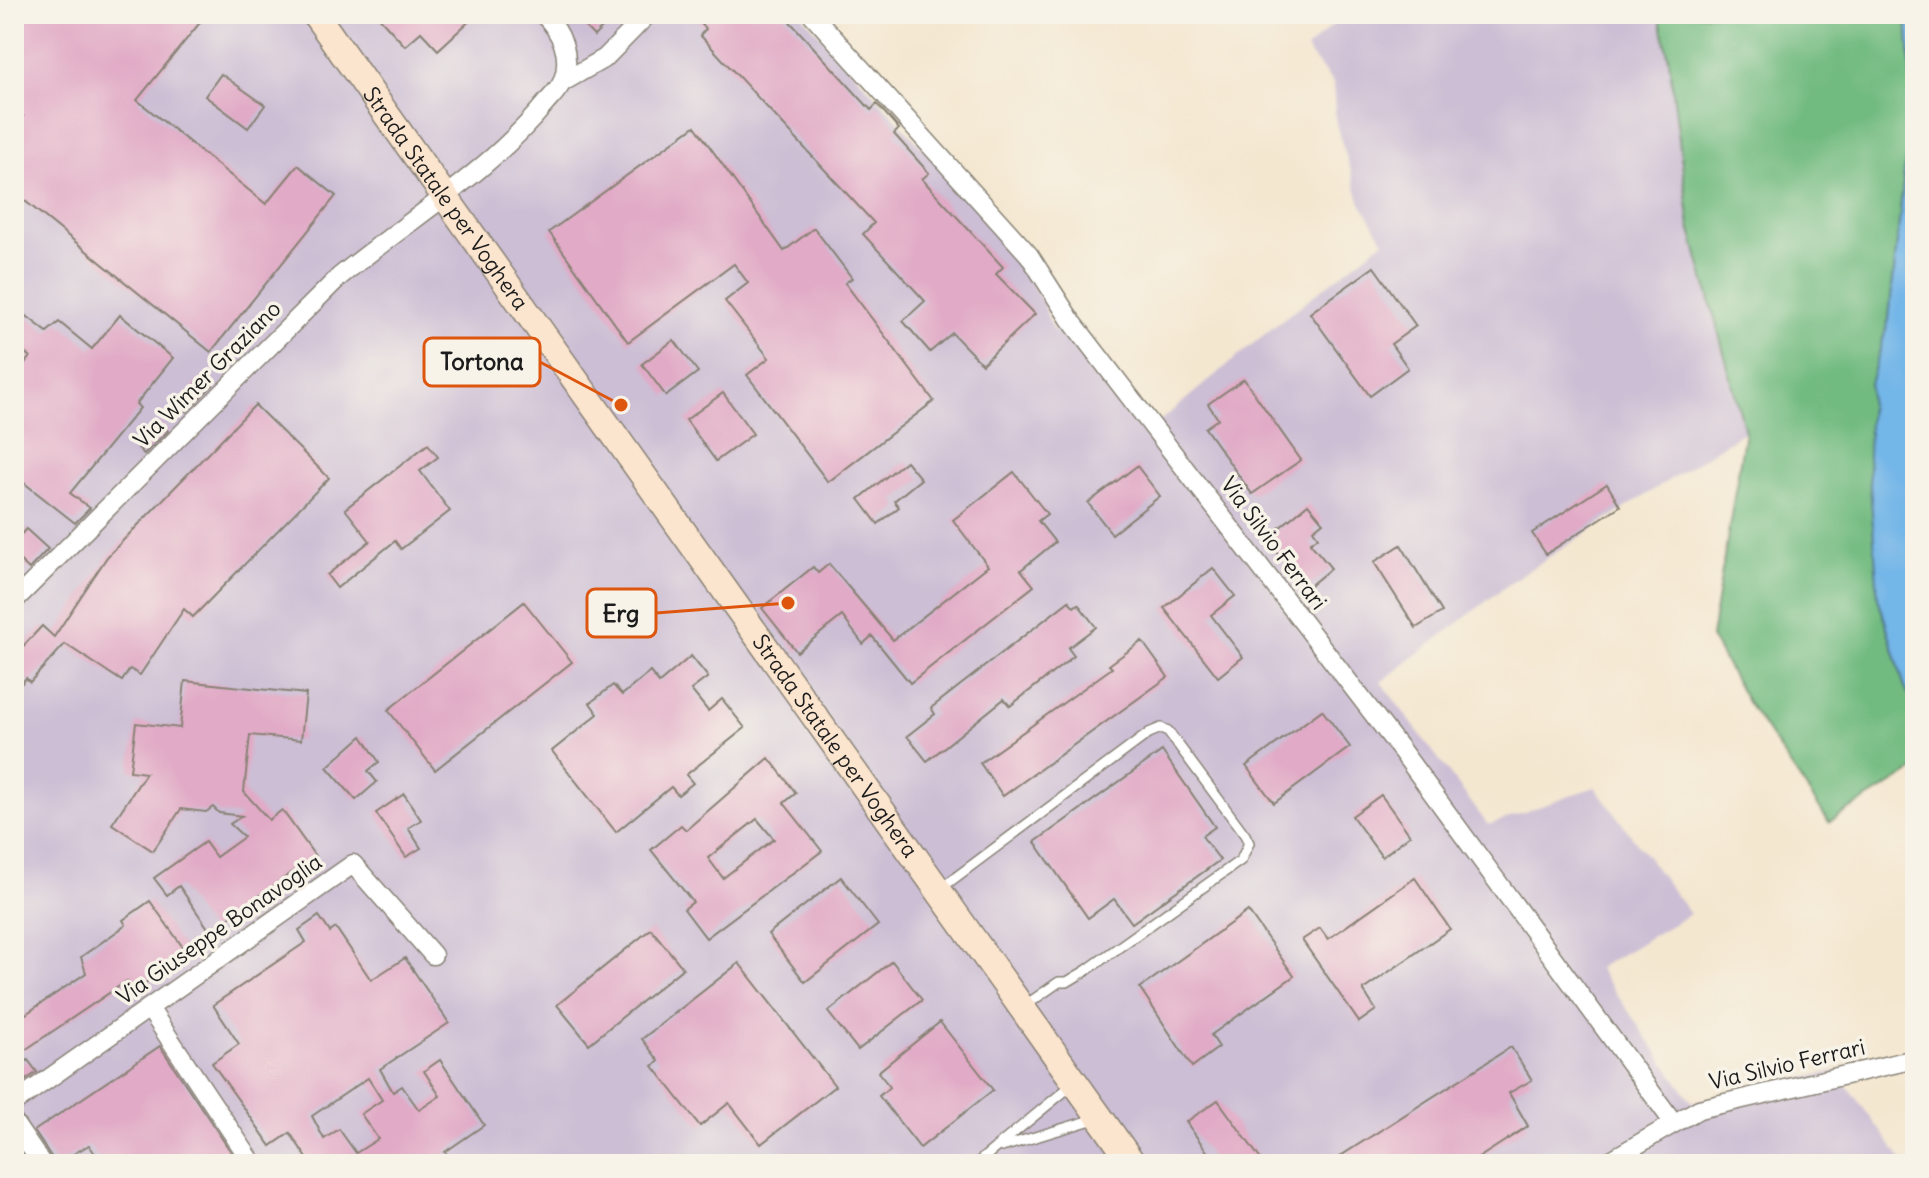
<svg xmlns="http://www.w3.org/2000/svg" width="1929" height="1178" viewBox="0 0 1929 1178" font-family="Delius,sans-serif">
<rect width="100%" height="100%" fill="#f7f3e8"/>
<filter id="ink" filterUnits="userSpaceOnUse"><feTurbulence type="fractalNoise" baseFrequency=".0125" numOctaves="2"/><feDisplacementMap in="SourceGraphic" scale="16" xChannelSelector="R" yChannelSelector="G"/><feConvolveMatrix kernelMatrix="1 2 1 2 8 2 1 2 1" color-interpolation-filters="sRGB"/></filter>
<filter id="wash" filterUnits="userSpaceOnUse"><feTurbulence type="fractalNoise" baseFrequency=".006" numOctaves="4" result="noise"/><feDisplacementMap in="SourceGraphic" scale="32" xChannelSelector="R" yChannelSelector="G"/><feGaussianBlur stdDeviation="1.8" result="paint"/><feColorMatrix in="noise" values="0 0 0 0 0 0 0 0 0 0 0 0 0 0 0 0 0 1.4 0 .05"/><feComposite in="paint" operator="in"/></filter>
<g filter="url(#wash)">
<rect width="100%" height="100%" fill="#f4e7d0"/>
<!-- industrial -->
<polygon fill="#ccbed4" points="14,14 801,14 1004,238 1043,303 1052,329 1066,335 1097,369 1144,434 1278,323 1384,241 1361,203 1336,124 1333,83 1306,49 1345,14 1659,14 1669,60 1690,226 1745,431 1518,577 1381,682 1488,825 1595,787 1690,914 1598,968 1692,1102 1836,1071 1905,1164 14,1164"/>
<!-- forest -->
<polygon fill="#72bb80" stroke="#476c4e" stroke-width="2" points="1659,14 1907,14 1912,97 1889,319 1870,384 1878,597 1905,688 1915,704 1915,770 1829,822 1747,702 1711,637 1745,431 1690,226 1669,60"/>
<!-- water -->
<polygon fill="#73b6e8" stroke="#486982" stroke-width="2" points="1907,14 1915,14 1915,704 1905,688 1878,597 1868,457 1870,384 1889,319 1912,97"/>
<g id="blocks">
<!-- building -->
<g fill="#e1aac6" fill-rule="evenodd">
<polygon points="14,14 207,14 137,100 266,204 298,165 336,196 211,352 14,192 14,127 23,116 14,108"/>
<polygon points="376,14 477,14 438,50 421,32 405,46"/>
<polygon points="572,14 616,14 594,36"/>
<polygon points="692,14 783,14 871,110 877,104 899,129 894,134 929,173 922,179 1003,267 996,274 1035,314 982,364 952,333 930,352 903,321 925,301 863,234 874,223 700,35 706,29"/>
<polygon points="221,74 265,105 248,128 205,96"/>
<polygon points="695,126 784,251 814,228 852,278 845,283 934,401 828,482 747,375 769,358 725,301 748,283 734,264 628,342 549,232"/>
<polygon points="1374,267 1416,326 1391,344 1408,368 1370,396 1310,313"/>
<polygon points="14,306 47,332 59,322 92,349 120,315 173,358 136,404 140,408 70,493 90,508 75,523 14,475 14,376 30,357 14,344"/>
<polygon points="674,340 698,372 666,396 642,364"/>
<polygon points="204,376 213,385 187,411 179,403"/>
<polygon points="1244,379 1301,460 1252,494 1205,428 1218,419 1208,404"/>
<polygon points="723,393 753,434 716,461 686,420"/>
<polygon points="255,405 329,478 193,617 184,609 140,675 130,669 122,681 65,644 30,682 26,678 14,692 14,656 42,626 54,637 107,557"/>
<polygon points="160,424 168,431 144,454 138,448"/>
<polygon points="428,444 438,457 420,471 450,511 401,549 395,541 337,588 327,575 370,541 345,509"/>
<polygon points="906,461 921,479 894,501 899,507 878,524 859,499"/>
<polygon points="1137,466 1160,496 1112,534 1088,503"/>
<polygon points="1014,472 1047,514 1038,521 1055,542 1021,570 1034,586 910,683 872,636 863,644 842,616 797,652 762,608 813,567 818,573 829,564 893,640 988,566 953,520"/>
<polygon points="1607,484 1620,506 1546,554 1532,533"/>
<polygon points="1308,504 1323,522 1313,530 1318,537 1310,543 1331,568 1307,588 1266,539"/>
<polygon points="26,529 48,549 29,569 14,555 14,542"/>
<polygon points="1401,545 1442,612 1416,628 1374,562"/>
<polygon points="1213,568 1235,596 1211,615 1243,657 1218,677 1164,608"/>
<polygon points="1069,601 1074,607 1078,604 1096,627 1068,648 1074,656 1010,706 1004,699 927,761 907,736 935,714 931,708"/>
<polygon points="524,602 572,662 435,770 388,710"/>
<polygon points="1142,641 1168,677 1003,796 980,763 1112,668 1109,665"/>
<polygon points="691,656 708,677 691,690 708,711 722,699 745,728 686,775 693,783 678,795 671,787 616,832 552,751 598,714 590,703 613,685 622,695 650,672 659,683"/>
<polygon points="185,681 306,694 301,740 250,735 244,792 269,820 282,810 315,856 210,931 179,886 167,895 154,878 205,842 216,857 244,837 230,824 242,816 219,813 213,807 206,812 181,809 153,851 112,824 146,773 130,771 136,723 180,728"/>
<polygon points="1322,710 1350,747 1274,803 1246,766"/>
<polygon points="362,736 379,762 368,771 377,782 356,800 327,767"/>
<polygon points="1162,751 1215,827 1202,836 1220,860 1132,923 1114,899 1088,918 1035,842"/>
<path d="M769,758L796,793L784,803L822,851L706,938L684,909L693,902L651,850L681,825L686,830ZM757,819L774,839L723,878L708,858Z"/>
<polygon points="404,794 421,820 408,828 421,848 406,857 376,813"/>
<polygon points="1381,795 1410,835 1382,857 1352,816"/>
<polygon points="841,877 878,925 805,982 768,934"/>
<polygon points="1415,878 1450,929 1363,990 1376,1010 1359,1022 1302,940 1320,928 1328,939"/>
<polygon points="150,901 187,953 134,991 127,981 25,1050 14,1035 14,1022 86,973 81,957 126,925 123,920"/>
<polygon points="1248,911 1294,976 1211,1035 1219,1047 1192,1067 1140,988"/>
<path d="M319,916L330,932L336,928L371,980L405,958L449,1023L380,1069L393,1092L402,1086L419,1110L440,1096L424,1071L440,1060L484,1125L445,1152L454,1164H311L290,1133L271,1146L212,1063L239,1044L213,1005L306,942L299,930ZM368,1078L382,1100L361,1114L378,1139L356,1153L339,1129L324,1139L312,1116Z"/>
<polygon points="651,929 683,968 589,1044 557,1005"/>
<polygon points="892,961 922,1000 858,1050 828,1012"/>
<polygon points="739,963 835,1086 761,1144 729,1103 700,1126 653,1066 659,1061 642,1039"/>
<polygon points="940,1022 993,1090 920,1148 879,1096 890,1087 878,1072"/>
<polygon points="160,1046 239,1164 102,1164 89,1145 56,1164 34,1131"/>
<polygon points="1511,1047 1532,1080 1509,1093 1528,1126 1469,1164 1328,1164"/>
<polygon points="28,1060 37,1072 19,1085 14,1069"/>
<polygon points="1218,1100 1264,1164 1216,1164 1186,1122"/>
</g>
</g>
</g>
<g filter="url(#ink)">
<use href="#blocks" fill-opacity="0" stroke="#888276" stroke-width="2"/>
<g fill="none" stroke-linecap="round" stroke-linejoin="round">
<!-- lane casing -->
<g stroke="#888276" stroke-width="12">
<g id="lane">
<polyline points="940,889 1149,733 1161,728 1168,731 1245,835 1249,843 1241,860 1087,970 1067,982 1059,982 1023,1007"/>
<polyline points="1002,1147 1098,1118"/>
<polyline points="976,1164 1073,1084"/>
</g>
</g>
<!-- street casing -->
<g stroke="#888276" stroke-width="21">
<g id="street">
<polyline points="812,14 1029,255 1070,319 1401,750 1673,1122"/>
<polyline points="563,82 605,58 648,14"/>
<path d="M14,601L339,277C408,220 487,174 545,104C551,97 560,89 563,80C572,55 561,31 543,14"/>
<polyline points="149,1008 253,1164"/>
<polyline points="14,1103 353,864 433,955"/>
<polyline points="14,1123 42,1164"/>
<polyline points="1604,1164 1699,1109 1915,1059"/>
</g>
</g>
<!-- secondary casing -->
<g stroke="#888276" stroke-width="29">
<g id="secondary">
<path id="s1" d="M315,14L1133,1164"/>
</g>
</g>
<!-- lane -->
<use href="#lane" stroke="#fff" stroke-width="9"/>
<!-- street -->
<use href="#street" stroke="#fff" stroke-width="18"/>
<!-- secondary -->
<use href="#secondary" stroke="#fce5cf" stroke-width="26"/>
</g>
</g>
<g text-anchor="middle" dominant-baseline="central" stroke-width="7" stroke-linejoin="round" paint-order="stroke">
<!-- street labels -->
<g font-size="22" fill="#1c1c1c" stroke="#f7f3e8">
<text stroke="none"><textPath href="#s1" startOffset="226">Strada Statale per Voghera</textPath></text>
<text transform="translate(207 374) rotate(-45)">Via Wimer Graziano</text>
<text transform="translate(1274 543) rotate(53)">Via Silvio Ferrari</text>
<text stroke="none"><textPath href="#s1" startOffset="898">Strada Statale per Voghera</textPath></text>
<text transform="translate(219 929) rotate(-35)">Via Giuseppe Bonavoglia</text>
<text transform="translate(1787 1064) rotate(-13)">Via Silvio Ferrari</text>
</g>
</g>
<!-- callouts -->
<path fill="none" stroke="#de560d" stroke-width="3" d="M621 405L540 362M788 603L656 613"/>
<g fill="#de560d" stroke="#f7f3e8" stroke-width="3">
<circle cx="621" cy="405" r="8"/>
<circle cx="788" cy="603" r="8"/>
</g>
<g fill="#f7f3e8" stroke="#de560d" stroke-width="3">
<rect x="424" y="338" width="116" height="48" rx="8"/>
<rect x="587" y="589" width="69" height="48" rx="8"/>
</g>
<g font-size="24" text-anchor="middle" font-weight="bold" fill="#1c1c1c">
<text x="482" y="370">Tortona</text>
<text x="621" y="622">Erg</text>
</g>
<!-- margin -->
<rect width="1929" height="1178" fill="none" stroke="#f7f3e8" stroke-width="48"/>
</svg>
